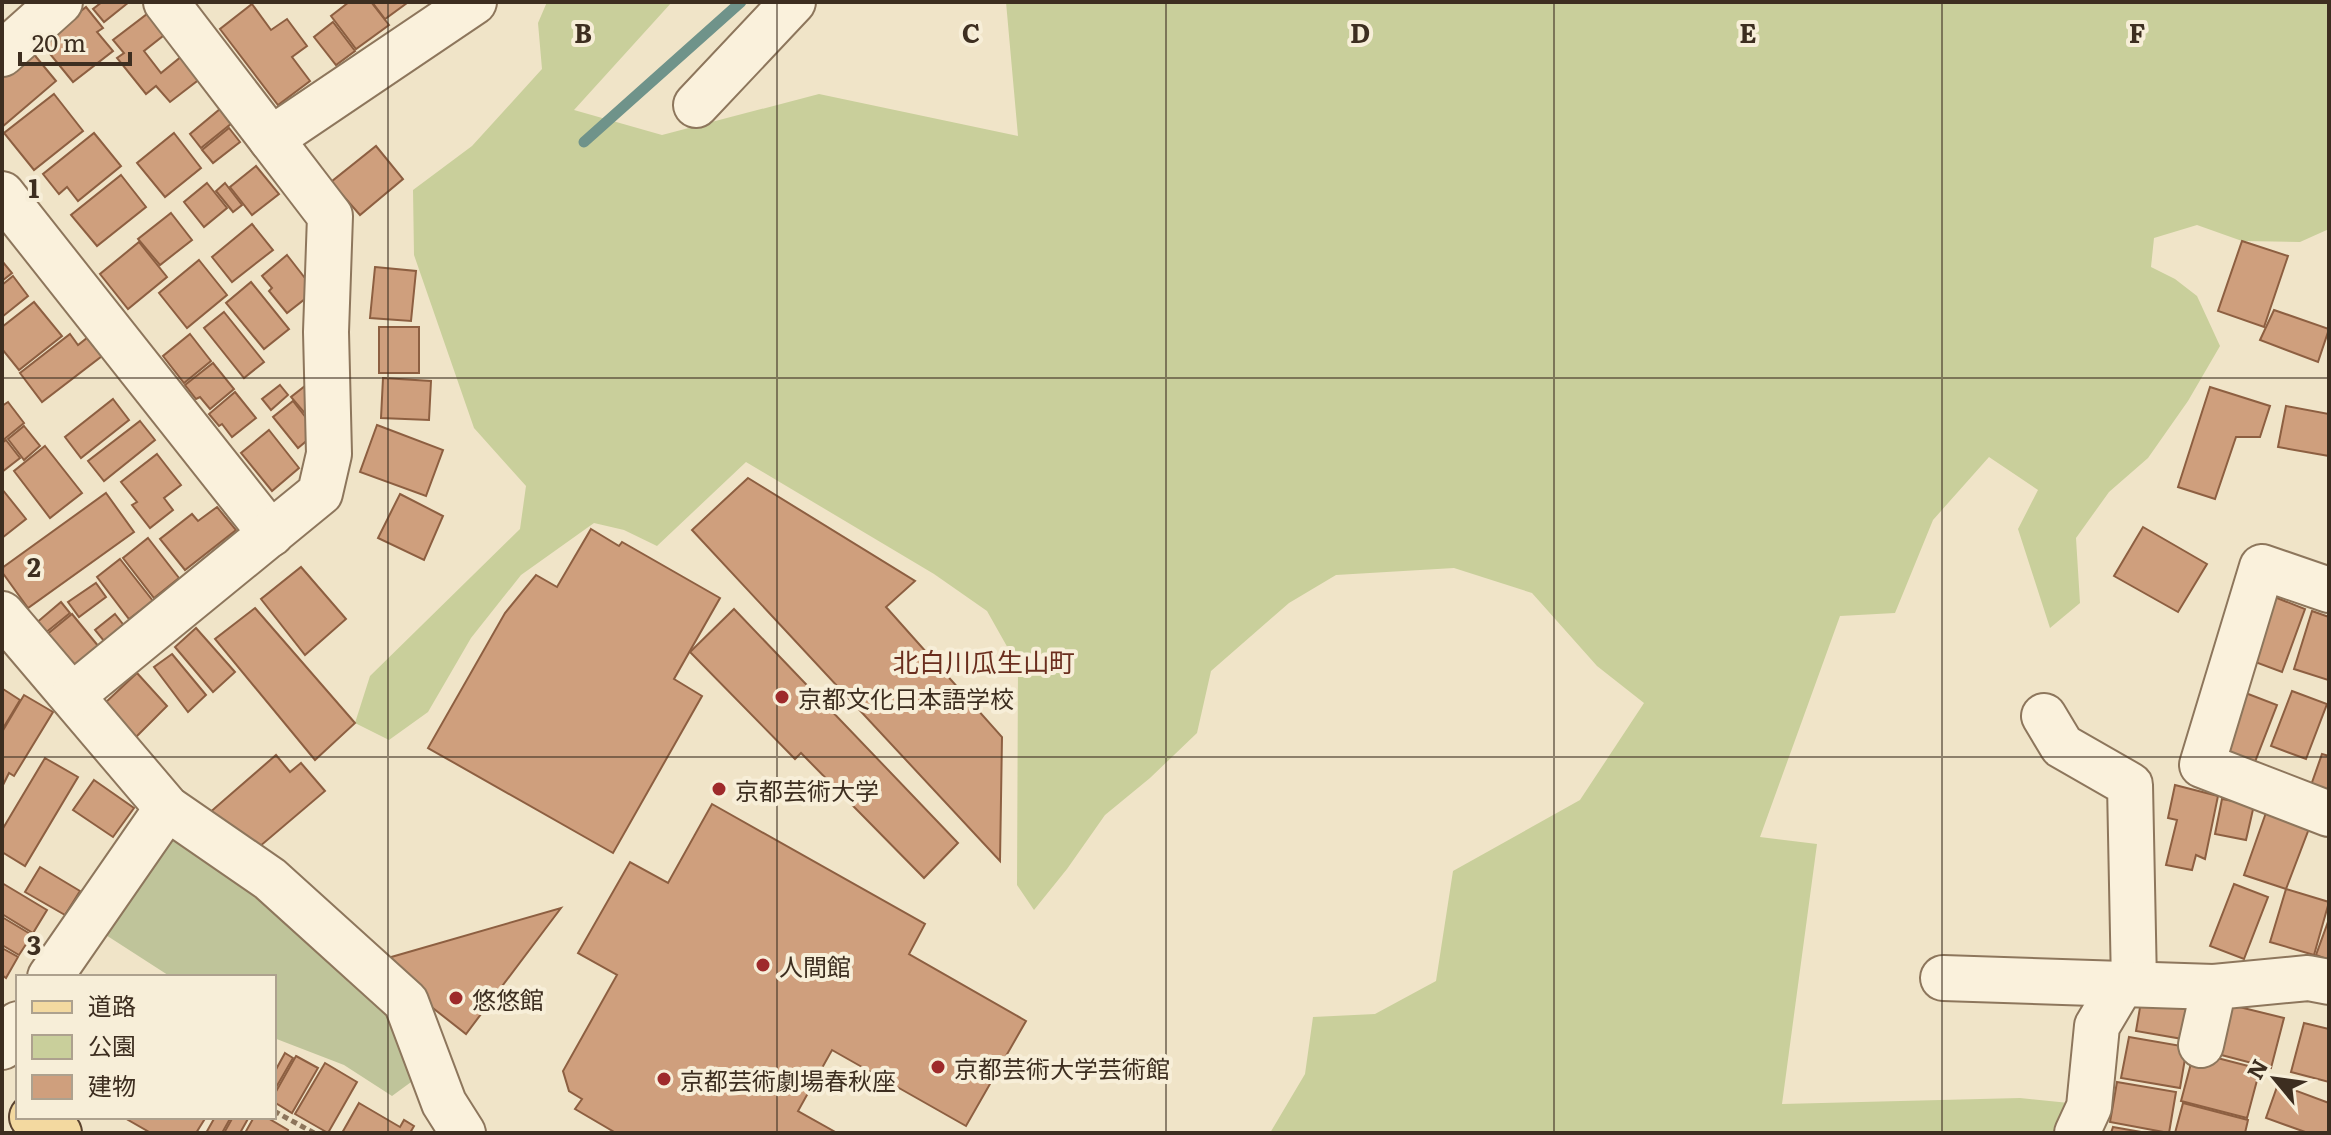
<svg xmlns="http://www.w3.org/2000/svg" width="2331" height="1135" viewBox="0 0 2331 1135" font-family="Literata,'Noto Sans JP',serif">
<rect width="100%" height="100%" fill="#f0e4c8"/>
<!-- green -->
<polygon fill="#c9cf9b" points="547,2 672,2 574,110 662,135 819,94 1018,136 1006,2 2329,2 2329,229 2300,242 2242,241 2197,225 2154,238 2151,267 2175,279 2197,296 2220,346 2188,401 2148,458 2109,492 2076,538 2080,603 2050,628 2018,529 2038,490 1989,457 1933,520 1895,613 1840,616 1760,837 1817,844 1782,1104 2020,1098 2069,1103 2060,1133 1270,1133 1305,1074 1313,1017 1375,1014 1436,981 1453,871 1580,800 1644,703 1597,666 1532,593 1454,568 1336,575 1289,603 1211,671 1197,733 1150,778 1105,815 1067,869 1034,910 1017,885 1018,666 987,611 934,574 746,462 657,546 624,530 594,523 521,575 471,638 428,712 389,740 355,723 370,676 520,529 526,486 474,428 414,255 413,190 472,146 542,69 538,23"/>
<!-- cemetery -->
<polygon fill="#bfc49a" points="169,831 319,938 383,1005 422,1074 392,1096 344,1065 274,1038 274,977 171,977 95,928"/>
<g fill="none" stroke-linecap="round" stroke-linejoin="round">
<!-- stream -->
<polyline stroke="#6f938a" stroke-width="11" points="584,142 741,2"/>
</g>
<!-- building -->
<g fill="#cf9f7d" stroke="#8d5f41" stroke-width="2">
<polygon points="102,2 129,2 104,22 93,9"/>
<polygon points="349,2 371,2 389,25 356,49 331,16"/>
<polygon points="372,2 407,2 407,3 385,19"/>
<polygon points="252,4 271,30 287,19 307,46 292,57 310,81 278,105 220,29"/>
<polygon points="86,7 103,28 97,32 113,51 73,82 41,43"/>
<polygon points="151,11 168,32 144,51 161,73 182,56 201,78 170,102 156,86 146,94 117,58 124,53 113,40"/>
<polygon points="333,22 355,51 336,65 314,37"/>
<polygon points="32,52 56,81 2,127 2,78"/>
<polygon points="54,94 83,131 34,170 4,133"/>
<polygon points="220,109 232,123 201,148 190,134"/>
<polygon points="229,128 240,142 213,163 202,150"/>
<polygon points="94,133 121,166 78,201 67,187 59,194 43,174"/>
<polygon points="174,133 201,168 165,197 137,163"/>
<polygon points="376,146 403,179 360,215 331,182"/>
<polygon points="256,166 279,194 252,215 230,187"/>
<polygon points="121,175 146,207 97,246 71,215"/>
<polygon points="207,183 227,208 204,227 184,202"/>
<polygon points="225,183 242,205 233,212 216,191"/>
<polygon points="171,213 192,240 160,265 138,239"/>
<polygon points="252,224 273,250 232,282 212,257"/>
<polygon points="2242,241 2288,256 2264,327 2218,311"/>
<polygon points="139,242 167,277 128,309 100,274"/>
<polygon points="287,255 315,291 287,313 269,291 272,288 262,276"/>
<polygon points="199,260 227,295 187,328 159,293"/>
<polygon points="2,261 12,273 2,281"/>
<polygon points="375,267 416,271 411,321 370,318"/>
<polygon points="13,276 28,296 2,317 2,285"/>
<polygon points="251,282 289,329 264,349 226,303"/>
<polygon points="34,302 62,336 19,370 2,349 2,327"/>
<polygon points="2274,310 2329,329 2318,362 2260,340"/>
<polygon points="224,312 264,362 244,378 204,328"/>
<rect x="379" y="327" width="40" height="46"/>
<polygon points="70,334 78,345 87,338 102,356 42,402 20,373"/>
<polygon points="190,334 211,361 184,383 163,356"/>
<polygon points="213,363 234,389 210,409 200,397 196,399 185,385"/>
<polygon points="383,378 431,381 429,420 381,418"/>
<polygon points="280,385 288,395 271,410 262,399"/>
<polygon points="305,386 322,407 308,417 291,397"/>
<polygon points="2210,387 2270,406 2260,437 2236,437 2215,499 2178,487"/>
<polygon points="235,392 256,418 232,437 222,424 219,426 209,414"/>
<polygon points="113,399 129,420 81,458 65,437"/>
<polygon points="293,401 317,432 298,448 273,417"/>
<polygon points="8,402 24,423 2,441 2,406"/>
<polygon points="2286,406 2329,414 2329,456 2278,447"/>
<polygon points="140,421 155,440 104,481 88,461"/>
<polygon points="377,425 443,450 426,496 360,472"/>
<polygon points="24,426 40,446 24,460 8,439"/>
<polygon points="269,430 299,468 272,491 241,453"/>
<polygon points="6,440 20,458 2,472 2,443"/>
<polygon points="45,446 82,493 50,518 14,471"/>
<polygon points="157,454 181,485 164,498 173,510 150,528 132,505 137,502 121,482"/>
<polygon points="748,478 915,581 886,607 1002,737 1000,861 692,530"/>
<polygon points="2,489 26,519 2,538"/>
<polygon points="106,493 134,532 28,608 2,572 2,568"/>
<polygon points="400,494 443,516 424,560 378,538"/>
<polygon points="217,507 236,530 185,570 160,539 192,514 198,521"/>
<polygon points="2143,527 2207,564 2178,612 2114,576"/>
<polygon points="591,529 619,546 622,542 720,598 674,679 702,696 613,853 428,748 505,613 536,575 557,587"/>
<polygon points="148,538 179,578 154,598 123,558"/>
<polygon points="120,559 153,601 129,619 97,577"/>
<polygon points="301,567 346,619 305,655 261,599"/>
<polygon points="96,583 106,597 79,617 68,602"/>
<polygon points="2272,596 2305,609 2282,672 2247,659"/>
<polygon points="61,602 70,613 44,634 35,624"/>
<polygon points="255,608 355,723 315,760 215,639"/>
<polygon points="734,609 958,843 924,878 801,753 795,759 690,652"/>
<polygon points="2312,611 2329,617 2328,680 2294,669"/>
<polygon points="72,614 99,647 73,670 45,636"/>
<polygon points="115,614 133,637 113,652 95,630"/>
<polygon points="196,628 235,672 213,692 175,647"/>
<polygon points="172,654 206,695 188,712 154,667"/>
<polygon points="137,673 167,706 136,737 105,703"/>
<polygon points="3,689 20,700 2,730 2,691"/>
<polygon points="2292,691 2327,704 2306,759 2271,746"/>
<polygon points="2243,692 2277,705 2253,767 2219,754"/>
<polygon points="24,695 53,712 14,776 9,773 3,785 2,732"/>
<polygon points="2322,754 2329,756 2329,799 2309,791"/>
<polygon points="276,755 290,772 301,763 325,791 246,858 208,814"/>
<polygon points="45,758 78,777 25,866 2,852 2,830"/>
<polygon points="94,780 134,808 113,837 73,810"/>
<polygon points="2175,785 2218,796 2205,859 2196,855 2192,870 2166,865 2177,820 2168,818"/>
<polygon points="2222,799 2254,805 2246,840 2215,834"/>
<polygon points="712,804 925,924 909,954 1026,1021 966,1126 832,1050 798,1111 837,1133 616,1133 575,1109 582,1099 569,1091 563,1071 617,975 578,953 630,862 668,883"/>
<polygon points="2268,807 2310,826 2286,889 2244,875"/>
<polygon points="40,867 80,891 65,915 25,892"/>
<polygon points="2,883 47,910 33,933 2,914"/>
<polygon points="2234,884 2268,897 2244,959 2210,946"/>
<polygon points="2286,889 2329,902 2314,955 2270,942"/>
<polygon points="561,908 466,1034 374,962"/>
<polygon points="2,917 32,935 19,955 2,945"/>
<polygon points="2329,919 2329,960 2316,955"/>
<polygon points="2,948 18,957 6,978 2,975"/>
<polygon points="2143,990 2201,1000 2194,1041 2136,1031"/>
<polygon points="2219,1002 2284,1018 2271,1068 2206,1051"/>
<polygon points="2304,1023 2329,1029 2329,1082 2291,1072"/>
<polygon points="2129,1037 2187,1047 2180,1088 2121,1078"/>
<polygon points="2194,1052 2260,1069 2247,1118 2181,1101"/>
<polygon points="285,1053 293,1058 274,1091 274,1073"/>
<polygon points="296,1056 318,1068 292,1113 274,1102 274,1095"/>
<polygon points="325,1063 357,1082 328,1133 295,1114"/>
<polygon points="2117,1082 2176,1092 2169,1133 2110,1122"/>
<polygon points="2278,1084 2329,1103 2329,1133 2308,1133 2266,1118"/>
<polygon points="359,1103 400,1127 404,1120 414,1126 410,1133 342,1133"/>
<polygon points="2183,1103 2248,1120 2245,1133 2175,1133"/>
<polygon points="123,1117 206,1117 196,1133 151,1133"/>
<polygon points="215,1117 231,1117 222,1133 206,1133"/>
<polygon points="233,1117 249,1117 240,1133 224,1133"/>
<polygon points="254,1117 266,1117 288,1130 287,1133 245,1133"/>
<polygon points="2113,1127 2147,1133 2111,1133"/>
</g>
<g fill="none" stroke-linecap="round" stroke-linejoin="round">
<!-- minor casing -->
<g stroke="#8d765c" stroke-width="48">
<g id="minor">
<polyline points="2,54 60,2"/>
<polyline points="696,105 793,2"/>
<polyline points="271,139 474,2"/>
<polyline points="2,194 271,534"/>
<polyline points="2329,590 2262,567 2202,765 2329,814"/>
<polyline points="2,614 167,808 270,879 406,1002 444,1103 463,1133"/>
<polyline points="73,695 320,493 329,454 326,332 330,216 166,2"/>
<polyline points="2044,716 2062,746 2130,785 2134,984"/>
<polyline points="50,977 167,808"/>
<polyline points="1943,978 2214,987"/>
<polyline points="2201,1045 2214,987 2308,978 2329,982"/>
<polyline points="2,1047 18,1024"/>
<polyline points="2077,1133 2089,1107 2097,1026 2122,984"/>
</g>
</g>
<!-- major casing -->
<g stroke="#5b4430" stroke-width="48">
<polyline id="major" points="32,1117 59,1133"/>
</g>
<!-- path -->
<polyline stroke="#8d765c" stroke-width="5" stroke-dasharray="6 4" stroke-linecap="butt" points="274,1111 314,1133"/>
<!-- minor -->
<use href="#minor" stroke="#faf1dc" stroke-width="44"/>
<!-- major -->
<use href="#major" stroke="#f3d9a0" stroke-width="44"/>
</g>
<!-- grid -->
<path fill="none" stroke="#3d2e20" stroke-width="2" stroke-opacity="0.55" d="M388,2V1133M777,2V1133M1166,2V1133M1554,2V1133M1942,2V1133M2,378H2329M2,757H2329"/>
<!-- markers -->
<g fill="#9e2a2b" stroke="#f7eed8" stroke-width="3">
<circle cx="782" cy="697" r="8"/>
<circle cx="719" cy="789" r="8"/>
<circle cx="763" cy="965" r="8"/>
<circle cx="456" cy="998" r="8"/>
<circle cx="938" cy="1067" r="8"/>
<circle cx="664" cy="1079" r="8"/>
</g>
<g text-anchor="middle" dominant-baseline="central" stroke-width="8" stroke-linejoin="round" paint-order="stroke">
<!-- poi labels -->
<g font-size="24" fill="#3d2e20" stroke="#f7eed8" text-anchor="start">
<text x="798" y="697">京都文化日本語学校</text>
<text x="735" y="789">京都芸術大学</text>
<text x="779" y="965">人間館</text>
<text x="472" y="998">悠悠館</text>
<text x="954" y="1067">京都芸術大学芸術館</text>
<text x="680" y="1079">京都芸術劇場春秋座</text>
</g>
<!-- neighbourhood labels -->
<g font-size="26" fill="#6b2e1e" stroke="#f7eed8">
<text x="984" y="660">北白川瓜生山町</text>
</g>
</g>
<g font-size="26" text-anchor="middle" font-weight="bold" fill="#3d2e20" stroke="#f7eed8" stroke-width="8" stroke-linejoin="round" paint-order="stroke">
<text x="583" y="43">B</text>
<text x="971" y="43">C</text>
<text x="1360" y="43">D</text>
<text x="1748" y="43">E</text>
<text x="2137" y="43">F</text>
<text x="34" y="198">1</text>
<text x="34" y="577">2</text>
<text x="34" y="955">3</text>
</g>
<!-- border -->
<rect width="2331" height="1135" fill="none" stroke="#3d2e20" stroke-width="8"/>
<!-- legend -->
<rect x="16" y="975" width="260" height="144" fill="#f7eed8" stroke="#ada18e" stroke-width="2"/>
<rect x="32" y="1001" width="40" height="12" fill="#f3d9a0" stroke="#ada18e" stroke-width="2"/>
<text x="88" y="1015" font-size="24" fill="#3d2e20">道路</text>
<rect x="32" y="1035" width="40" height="24" fill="#c9cf9b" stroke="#ada18e" stroke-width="2"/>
<text x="88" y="1055" font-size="24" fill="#3d2e20">公園</text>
<rect x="32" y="1075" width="40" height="24" fill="#cf9f7d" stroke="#ada18e" stroke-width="2"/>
<text x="88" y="1095" font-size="24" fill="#3d2e20">建物</text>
<!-- north arrow -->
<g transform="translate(2275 1079) rotate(299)" stroke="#f7eed8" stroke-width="6" paint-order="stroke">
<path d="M0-6L14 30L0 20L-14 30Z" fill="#3d2e20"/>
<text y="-12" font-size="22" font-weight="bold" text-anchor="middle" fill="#3d2e20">N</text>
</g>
<!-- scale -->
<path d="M20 52v12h110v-12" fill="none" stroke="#3d2e20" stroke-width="4"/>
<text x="32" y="52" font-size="24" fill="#3d2e20" stroke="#f7eed8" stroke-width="6" paint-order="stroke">20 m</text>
</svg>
